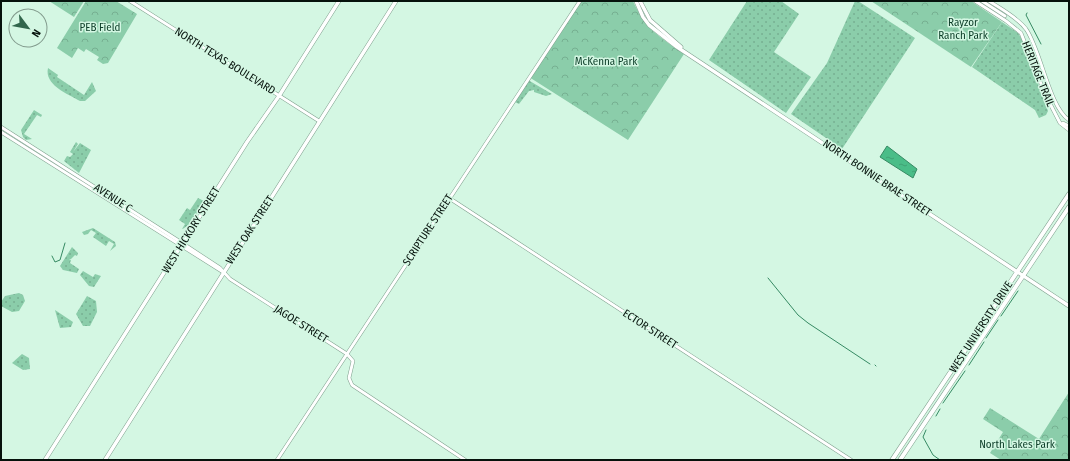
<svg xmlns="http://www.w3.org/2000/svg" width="1070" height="461" viewBox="0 0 1070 461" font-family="'Fira Sans Condensed',sans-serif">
<defs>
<pattern id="grass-dots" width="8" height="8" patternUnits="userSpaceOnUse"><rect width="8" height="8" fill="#8bcdaa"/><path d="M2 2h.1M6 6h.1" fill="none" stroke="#76af91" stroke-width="1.8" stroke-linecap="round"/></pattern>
<pattern id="park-crowns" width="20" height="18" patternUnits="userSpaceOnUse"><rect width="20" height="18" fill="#8bcdaa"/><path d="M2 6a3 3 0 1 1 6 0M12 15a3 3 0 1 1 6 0" fill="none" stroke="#76af91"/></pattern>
<pattern id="water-ripples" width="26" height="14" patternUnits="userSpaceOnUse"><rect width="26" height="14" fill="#4abd88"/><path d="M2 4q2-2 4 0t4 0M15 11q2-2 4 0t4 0" fill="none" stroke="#3fa174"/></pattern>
</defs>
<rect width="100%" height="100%" fill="#d4f7e3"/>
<!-- grass -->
<g fill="url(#grass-dots)">
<polygon points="747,1 781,1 799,14 774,52 811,77 786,113 709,60"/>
<polygon points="855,1 858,1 915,38 842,149 791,114 827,63"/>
<polygon points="1002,22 1018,33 1023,41 1048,111 1046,115 1039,118 1035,110 972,67"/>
<path d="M48,68L58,75L57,77L84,95L92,82L96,91L85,101H80C68,94 44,85 48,68Z"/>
<polygon points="528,80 552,94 546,96 534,92 534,90 529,91 519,104 515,102"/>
<polygon points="34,110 42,115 41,117 37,115 24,134 32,139 26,140 23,137 21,130"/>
<polygon points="76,142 78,144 73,152 80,143 91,150 79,173 64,161 67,156 70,157 73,154 70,152"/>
<path d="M198,198L204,201C200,209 190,227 182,229L185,224L179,220L187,208L190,210Z"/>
<polygon points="93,228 115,242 116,246 110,251 114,244 109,241 106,246 93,237 96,233 91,230 88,234 84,235 82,232"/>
<polygon points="72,247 78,253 77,256 75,255 71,259 69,259 71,260 70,263 79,269 77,273 63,270 60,266"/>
<polygon points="83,271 93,277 95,274 101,276 94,287 89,286 80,275"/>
<polygon points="19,293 23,295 25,301 19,311 12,312 1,306 1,302 5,296"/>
<polygon points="87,296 96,301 97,312 90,326 83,326 76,314"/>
<polygon points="55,310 73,322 71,327 60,328"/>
<polygon points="22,354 29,358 30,369 23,370 12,363"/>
</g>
<!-- park -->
<g fill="url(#park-crowns)">
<polygon points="49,1 84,1 74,17"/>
<polygon points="86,1 116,1 137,14 108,63 103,64 97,60 99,57 86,49 84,52 78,48 72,58 57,48"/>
<path d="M580,1H633C646,30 659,36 684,54L628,140L529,77Z"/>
<polygon points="871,1 971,1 1002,22 971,67"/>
<polygon points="1069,392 1069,460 1001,460 990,453 1003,432 983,419 990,408 1039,439"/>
</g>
<!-- water -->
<polygon fill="url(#water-ripples)" stroke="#368a63" points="887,146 917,169 913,178 880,157"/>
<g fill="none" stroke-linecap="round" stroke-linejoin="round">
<!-- stream -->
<g stroke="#368a63" stroke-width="1">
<polyline points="1027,13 1026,15 1041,44"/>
<polyline points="52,256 55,262 60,260 65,243"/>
<polyline points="768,278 798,315 808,323 870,364"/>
<polyline points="1001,316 1018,291"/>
<polyline points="986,338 998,320"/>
<polyline points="875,365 876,366"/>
<polyline points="969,365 984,342"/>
<polyline points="943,403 965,371"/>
<polyline points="936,416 940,409"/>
<polyline points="926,430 923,437 933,455 940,460"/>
</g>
<!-- tertiary casing -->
<g stroke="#80a18f" stroke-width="4">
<g id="tertiary">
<polyline points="130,1 319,121"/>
<polyline points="975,1 1006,21 1021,33 1045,94 1060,123 1069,130"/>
<polyline points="982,1 1005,16"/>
<path d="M989,1C1001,9 1017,17 1026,29C1041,50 1049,107 1069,120"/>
<polyline points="1063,123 1069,126"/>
<polyline points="1,127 182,243 220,268 230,279 347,354 353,361 349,378 352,385 465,460"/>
<polyline points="1,132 223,272"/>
<polyline points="449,198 851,460"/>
<polyline points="277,460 580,1"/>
</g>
</g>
<!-- secondary casing -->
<g stroke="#80a18f" stroke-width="4.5">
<g id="secondary">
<polyline points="636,1 643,17 649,25 677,47 1069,306"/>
<polyline points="640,1 650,20 681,47"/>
<polyline points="45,460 247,142 279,96 339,1"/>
<polyline points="105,460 396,1"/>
</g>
</g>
<!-- primary casing -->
<g stroke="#80a18f" stroke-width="5">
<g id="primary">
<polyline points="892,460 1069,194"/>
<polyline points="900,460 1069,207"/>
</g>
</g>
<!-- tertiary -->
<use href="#tertiary" stroke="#fff" stroke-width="3"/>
<!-- secondary -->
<use href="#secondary" stroke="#fff" stroke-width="3.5"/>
<!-- primary -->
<use href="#primary" stroke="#fff" stroke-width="4"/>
</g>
<g text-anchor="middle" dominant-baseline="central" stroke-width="3" stroke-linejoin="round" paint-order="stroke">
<!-- park labels -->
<g font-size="11" fill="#0c3d28" stroke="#d4f7e3">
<text x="963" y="22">Rayzor<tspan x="963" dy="13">Ranch Park</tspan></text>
<text x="100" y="27">PEB Field</text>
<text x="606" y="61">McKenna Park</text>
<text x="1017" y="444">North Lakes Park</text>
</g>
<!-- street labels -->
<g font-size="11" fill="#06120c" stroke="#d4f7e3">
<text transform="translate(225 61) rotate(32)">NORTH TEXAS BOULEVARD</text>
<text transform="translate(1038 74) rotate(68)">HERITAGE TRAIL</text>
<text transform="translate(877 178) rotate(34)">NORTH BONNIE BRAE STREET</text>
<text transform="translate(113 198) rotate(33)">AVENUE C</text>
<text transform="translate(191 230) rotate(-58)">WEST HICKORY STREET</text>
<text transform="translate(250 230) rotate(-57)">WEST OAK STREET</text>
<text transform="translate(428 230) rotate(-57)">SCRIPTURE STREET</text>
<text transform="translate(301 324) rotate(32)">JAGOE STREET</text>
<text transform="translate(981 327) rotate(-57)">WEST UNIVERSITY DRIVE</text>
<text transform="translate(650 329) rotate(33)">ECTOR STREET</text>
</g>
</g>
<!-- border -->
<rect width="1070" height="461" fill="none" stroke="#06120c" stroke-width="4"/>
<!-- north arrow -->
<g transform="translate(28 28) rotate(122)"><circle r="19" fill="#d4f7e3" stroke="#829b8d"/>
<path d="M0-3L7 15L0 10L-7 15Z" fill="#31664c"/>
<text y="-6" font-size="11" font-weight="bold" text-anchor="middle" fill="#06120c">N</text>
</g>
</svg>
